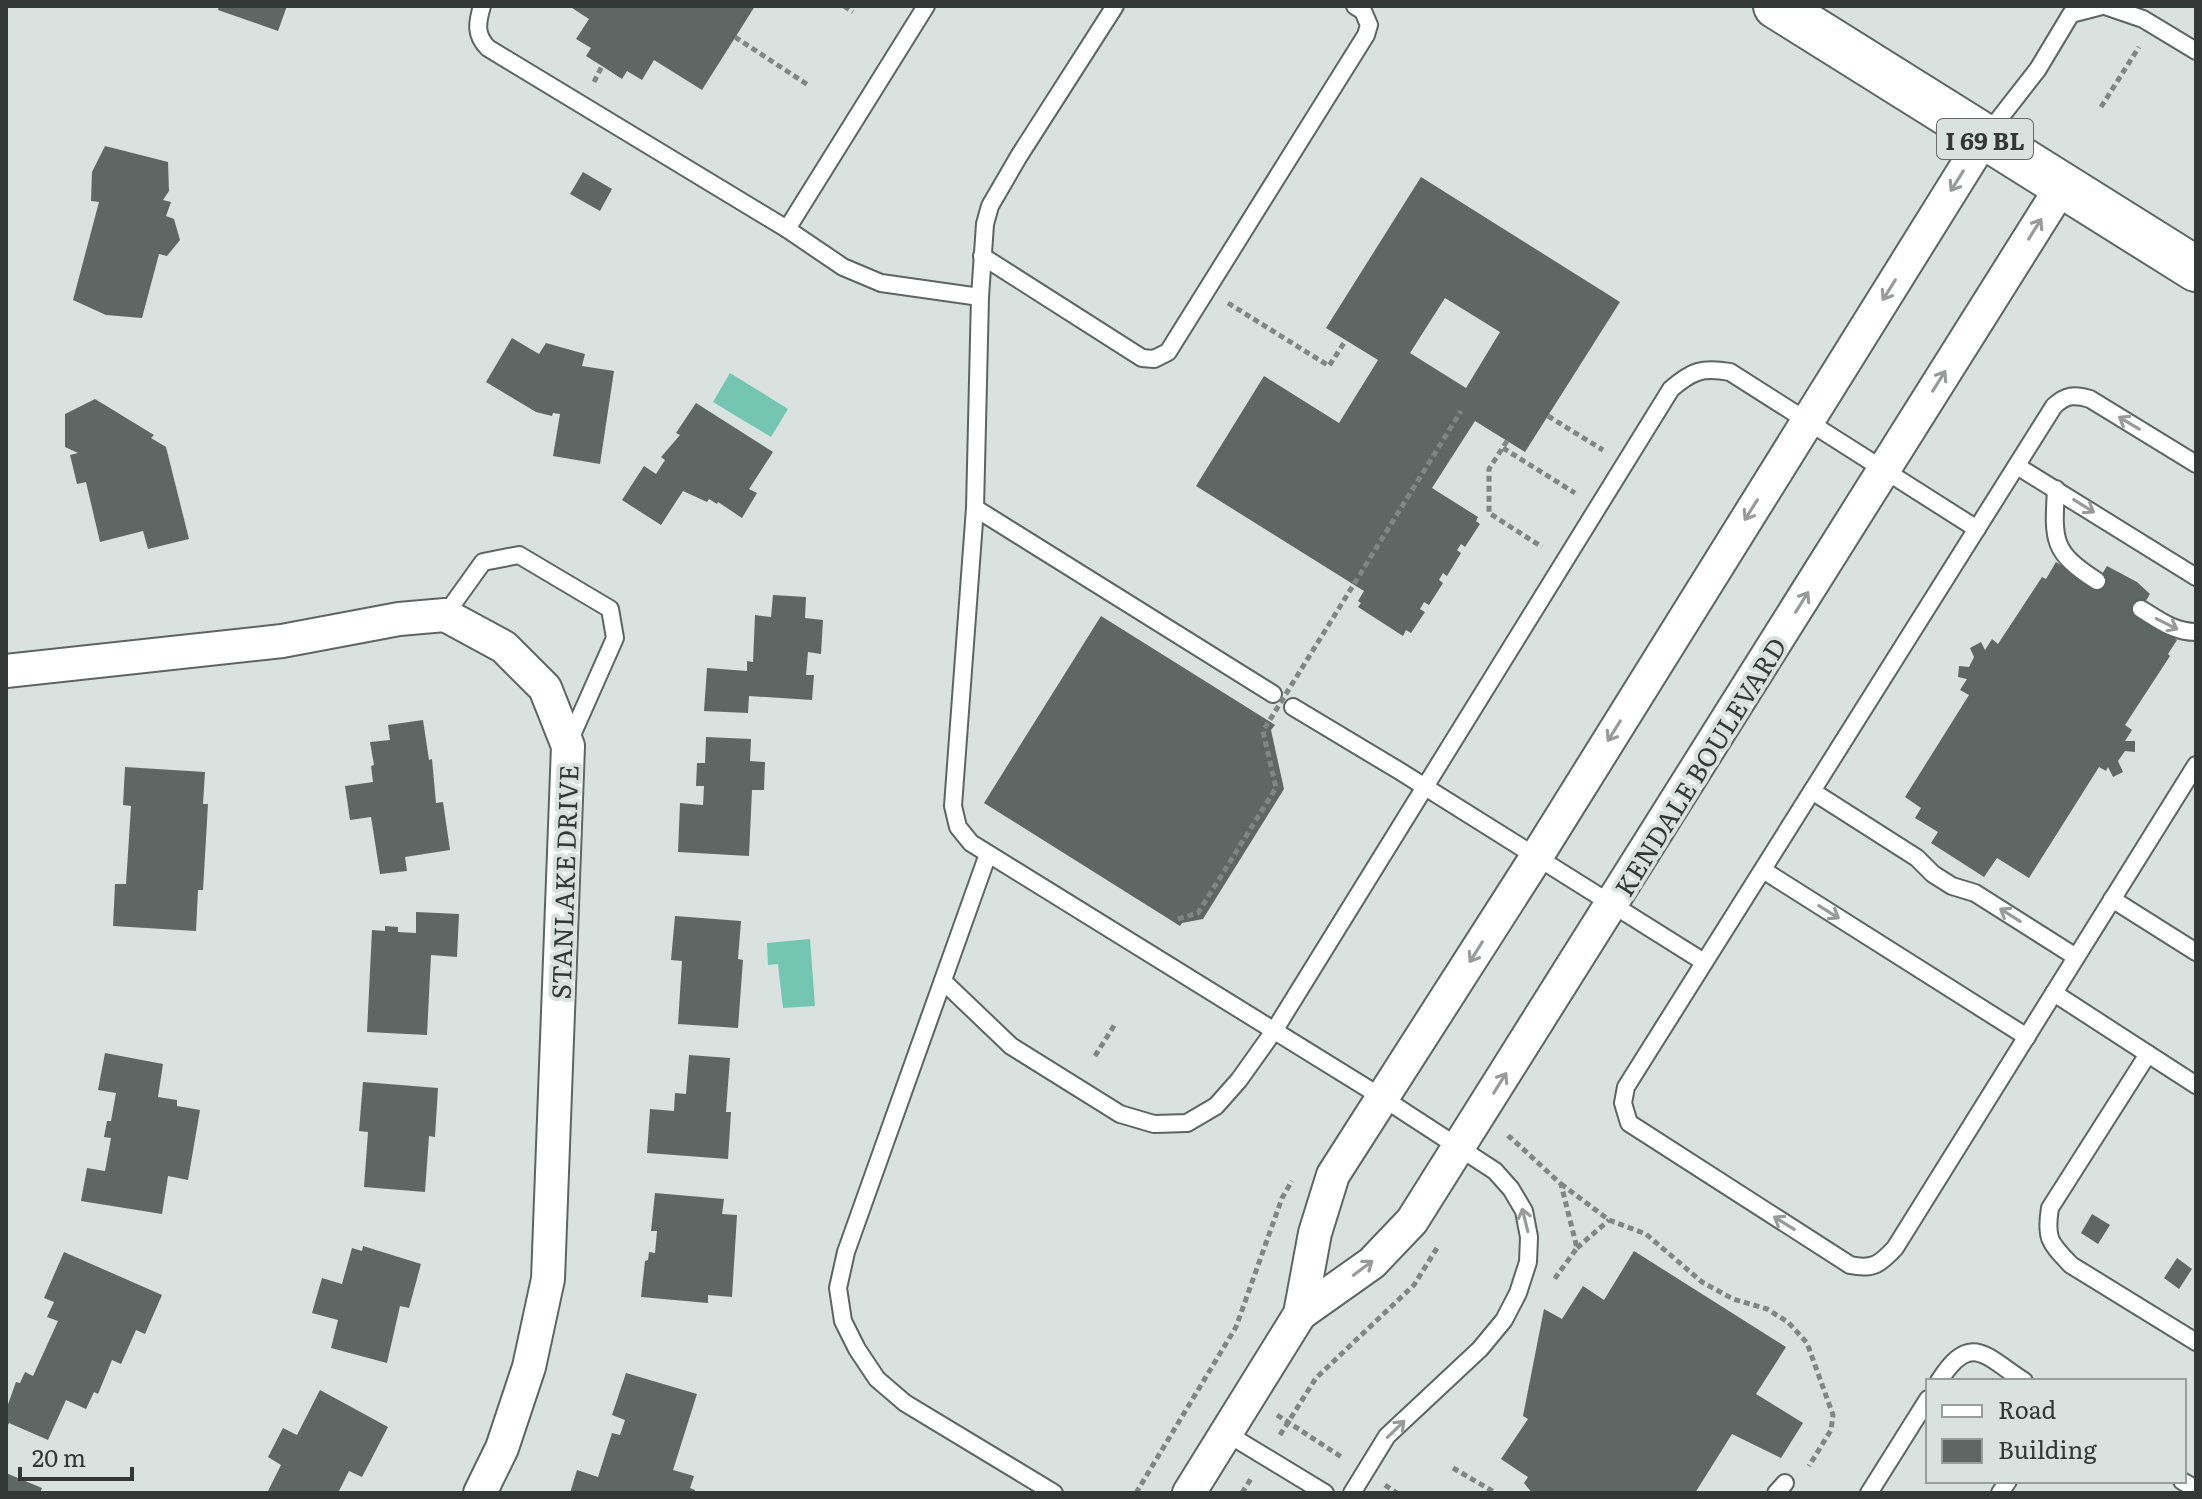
<svg xmlns="http://www.w3.org/2000/svg" width="2202" height="1499" viewBox="0 0 2202 1499" font-family="Literata,serif">
<rect width="100%" height="100%" fill="#d9e2df"/>
<!-- water -->
<g fill="#74c5b2">
<polygon points="730,373 788,409 771,437 713,402"/>
<polygon points="810,939 815,1006 783,1008 778,964 768,965 767,943"/>
</g>
<!-- building -->
<g fill="#5f6765" fill-rule="evenodd">
<polygon points="219,6 287,6 278,31 218,10"/>
<polygon points="569,6 755,6 702,90 654,60 642,80 627,71 622,79 602,66 586,56 591,48 576,39 589,19"/>
<polygon points="105,146 168,162 169,191 163,200 171,202 166,216 174,219 180,240 167,256 159,254 142,318 106,315 73,300 99,202 91,201 92,172"/>
<polygon points="583,172 612,189 600,211 570,194"/>
<path d="M1421,177L1620,302L1525,452L1475,421L1432,488L1478,517L1476,521L1480,524L1465,547L1461,544L1457,550L1461,553L1447,576L1443,573L1439,580L1443,583L1429,605L1424,602L1420,609L1425,612L1411,633L1406,630L1403,636L1358,607L1361,603L1358,601L1364,591L1196,486L1264,376L1339,423L1378,360L1326,328ZM1445,298L1500,332L1466,388L1410,353Z"/>
<polygon points="512,338 539,354 546,343 585,354 582,366 614,371 600,464 553,456 560,414 553,413 552,416 536,412 486,382"/>
<polygon points="95,399 154,435 151,438 166,447 189,539 148,549 143,531 100,542 86,482 77,484 70,455 78,453 65,447 65,414"/>
<polygon points="696,403 773,452 749,489 757,493 742,518 718,502 717,504 709,499 707,502 683,491 661,525 622,500 644,466 656,474 665,460 661,457 680,435 676,433"/>
<polygon points="2056,562 2094,587 2107,566 2137,582 2150,594 2138,614 2177,640 2168,654 2170,656 2125,725 2132,730 2125,741 2135,741 2135,752 2125,751 2118,761 2123,772 2113,777 2108,767 2106,771 2099,767 2029,878 1997,858 1984,877 1931,843 1938,832 1915,818 1921,808 1905,797 1969,695 1960,690 1967,679 1958,677 1959,666 1969,667 1974,657 1970,648 1981,642 1985,650 1992,639 1998,644 2042,577 2046,579"/>
<polygon points="773,595 806,597 805,618 823,620 821,654 808,652 806,675 814,675 812,700 749,696 748,713 704,711 707,668 747,671 747,661 753,662 755,615 771,617"/>
<polygon points="1101,616 1275,725 1271,730 1284,789 1203,919 1182,923 1180,926 984,803"/>
<polygon points="423,720 429,760 432,759 436,803 443,802 450,850 405,857 407,871 380,874 371,817 350,820 345,786 373,782 371,766 374,765 370,742 390,740 388,725"/>
<polygon points="706,737 751,739 750,761 765,762 764,790 752,790 749,856 678,852 680,803 703,805 704,786 696,786 697,763 705,763"/>
<polygon points="125,767 205,772 203,804 208,804 203,890 198,890 196,931 113,926 115,884 126,884 131,806 123,805"/>
<polygon points="416,912 459,914 457,957 431,955 427,1035 367,1032 372,930 385,931 385,926 398,927 398,932 416,933"/>
<polygon points="675,916 741,921 738,959 743,960 738,1028 678,1024 682,961 671,960"/>
<polygon points="105,1053 163,1064 158,1097 177,1100 177,1106 200,1110 188,1180 168,1176 162,1214 81,1201 87,1168 105,1171 111,1138 104,1137 107,1121 111,1121 116,1093 98,1090"/>
<polygon points="689,1055 730,1058 726,1112 731,1112 728,1159 647,1153 650,1109 674,1111 675,1093 686,1094"/>
<polygon points="363,1082 438,1088 435,1137 429,1136 425,1192 364,1187 368,1132 359,1131"/>
<polygon points="655,1193 724,1199 722,1214 737,1215 732,1297 708,1295 708,1303 641,1297 645,1261 648,1260 649,1252 655,1253 657,1231 651,1231"/>
<polygon points="2092,1214 2110,1225 2098,1244 2081,1233"/>
<polygon points="363,1246 421,1264 409,1308 400,1306 387,1363 331,1348 338,1320 312,1313 322,1278 342,1284 352,1248 362,1251"/>
<polygon points="1634,1251 1786,1347 1756,1394 1803,1423 1781,1458 1732,1434 1695,1493 1532,1493 1524,1483 1528,1477 1501,1459 1528,1419 1523,1416 1544,1309 1562,1319 1583,1286 1604,1300"/>
<polygon points="64,1252 162,1295 145,1334 136,1330 121,1364 112,1360 98,1394 94,1392 86,1409 66,1400 48,1440 9,1423 6,1429 6,1410 16,1382 20,1383 25,1372 33,1376 58,1321 47,1317 54,1302 44,1298"/>
<polygon points="2177,1258 2192,1269 2179,1289 2164,1278"/>
<polygon points="626,1373 697,1394 673,1470 694,1476 690,1488 695,1490 694,1493 570,1493 577,1470 598,1477 612,1433 620,1435 625,1420 612,1415"/>
<polygon points="320,1390 388,1427 362,1477 349,1471 338,1493 267,1493 281,1465 268,1457 283,1428 297,1435"/>
<polygon points="6,1473 42,1488 40,1493 6,1493"/>
</g>
<g fill="none" stroke-linecap="round" stroke-linejoin="round">
<!-- service casing -->
<g stroke="#5d6563" stroke-width="20">
<g id="service">
<path d="M482,6C477,23 475,35 488,48L787,229L926,6"/>
<polyline points="1115,6 1019,156 990,206 985,224 980,297 975,508 953,806 958,827 971,843 1383,1098 1495,1171 1511,1189 1524,1211 1529,1237 1528,1262 1518,1293 1504,1320 1480,1349 1387,1436 1352,1493"/>
<polyline points="2105,6 2143,19 2196,51"/>
<polyline points="1985,137 2038,69 2071,14 2102,6"/>
<polyline points="787,229 843,267 881,283 980,297"/>
<polyline points="982,256 1142,358 1154,359 1168,352 1366,35 1369,25 1363,11 1355,6"/>
<path d="M2196,464L2090,399C2074,394 2066,395 2054,406L1626,1087L1623,1103L1629,1123L1850,1265C1873,1270 1880,1264 1895,1248L2196,765"/>
<polyline points="2017,466 2196,577"/>
<path d="M2056,489C2053,541 2052,552 2097,581"/>
<polyline points="975,508 1273,694"/>
<path d="M2141,609C2159,620 2174,632 2196,632"/>
<polyline points="445,615 483,562 519,555 610,609 615,638 568,744"/>
<polyline points="1293,707 1398,770 1704,962"/>
<polyline points="1812,791 1917,858 1933,874 1952,886 1975,893 2076,957"/>
<polyline points="988,854 846,1252 838,1288 843,1321 857,1349 877,1379 905,1403 1054,1493"/>
<polyline points="1763,870 2027,1037"/>
<polyline points="2112,899 2196,952"/>
<path d="M943,981L1011,1046L1120,1114L1154,1124L1187,1123L1216,1106L1239,1080L1274,1031L1671,389C1692,371 1702,367 1730,372L1977,529"/>
<polyline points="2054,993 2148,1054"/>
<path d="M2196,1085L2148,1054L2050,1208C2045,1239 2050,1243 2071,1265L2196,1342"/>
<path d="M1939,1381C1971,1331 1985,1356 2024,1381"/>
<polyline points="1226,1433 1325,1493"/>
<polyline points="2182,1481 2196,1489"/>
<polyline points="1776,1493 1785,1483"/>
<polyline points="1869,1493 1928,1399"/>
<polyline points="2000,1493 2008,1481"/>
</g>
</g>
<!-- minor casing -->
<g stroke="#5d6563" stroke-width="36">
<g id="minor">
<polyline points="6,671 282,641 399,619 445,615 504,647 545,688 568,746 548,1279 529,1367 502,1448 480,1493"/>
<polyline points="1300,1314 1372,1263 1412,1221 2062,186"/>
<polyline points="1189,1493 1300,1314 1315,1233 1333,1175 1537,856 1984,138"/>
</g>
</g>
<!-- primary casing -->
<g stroke="#5d6563" stroke-width="48">
<polyline id="primary" points="1776,6 2196,269"/>
</g>
<!-- path -->
<g stroke="#808684" stroke-width="5" stroke-dasharray="6 4" stroke-linecap="butt">
<polyline points="844,6 853,12"/>
<polyline points="735,37 808,85"/>
<polyline points="594,82 602,66"/>
<polyline points="2101,107 2139,47"/>
<polyline points="1228,303 1329,366 1346,340"/>
<polyline points="1548,416 1603,450"/>
<polyline points="1507,441 1489,469 1489,513 1542,547"/>
<polyline points="1503,448 1575,493"/>
<polyline points="1095,1056 1115,1024"/>
<polyline points="1508,1139 1510,1137 1561,1184 1577,1248 1553,1281"/>
<polyline points="1561,1184 1609,1220 1646,1234 1702,1282 1733,1299 1767,1309 1788,1322 1807,1343 1833,1415 1831,1430 1809,1466"/>
<polyline points="1577,1248 1609,1220"/>
<polyline points="1277,1415 1343,1458"/>
<polyline points="1280,1435 1316,1378 1414,1285 1437,1248"/>
<polyline points="1453,1468 1496,1493"/>
<polyline points="1385,1485 1397,1493"/>
<polyline points="1136,1493 1236,1327 1282,1198 1292,1181"/>
<polyline points="1242,1493 1252,1477"/>
</g>
<!-- service -->
<use href="#service" stroke="#fff" stroke-width="16"/>
<!-- minor -->
<use href="#minor" stroke="#fff" stroke-width="32"/>
<!-- primary -->
<use href="#primary" stroke="#fff" stroke-width="44"/>
<!-- path-bridge -->
<polyline stroke="#808684" stroke-width="5" stroke-dasharray="6 4" stroke-linecap="butt" points="1178,919 1198,913 1276,788 1263,731 1461,411"/>
</g>
<!-- one-way arrows -->
<defs><path id="oneway-shaft" d="M-6 0H5M1.5-3L5.5 0L1.5 3" fill="none" stroke-width="1.6" stroke-linecap="round" stroke-linejoin="round" transform="scale(2)"/></defs>
<g stroke="#999b9a">
<use href="#oneway-shaft" transform="translate(1957 181) rotate(122)"/>
<use href="#oneway-shaft" transform="translate(2035 229) rotate(-58)"/>
<use href="#oneway-shaft" transform="translate(1889 290) rotate(122)"/>
<use href="#oneway-shaft" transform="translate(1939 381) rotate(-58)"/>
<use href="#oneway-shaft" transform="translate(2129 423) rotate(-149)"/>
<use href="#oneway-shaft" transform="translate(2084 506) rotate(32)"/>
<use href="#oneway-shaft" transform="translate(1751 510) rotate(122)"/>
<use href="#oneway-shaft" transform="translate(1802 602) rotate(-58)"/>
<use href="#oneway-shaft" transform="translate(2167 624) rotate(27)"/>
<use href="#oneway-shaft" transform="translate(1614 731) rotate(122)"/>
<use href="#oneway-shaft" transform="translate(1829 912) rotate(32)"/>
<use href="#oneway-shaft" transform="translate(2010 915) rotate(-148)"/>
<use href="#oneway-shaft" transform="translate(1476 952) rotate(122)"/>
<use href="#oneway-shaft" transform="translate(1500 1083) rotate(-58)"/>
<use href="#oneway-shaft" transform="translate(1525 1220) rotate(-104)"/>
<use href="#oneway-shaft" transform="translate(1784 1223) rotate(-148)"/>
<use href="#oneway-shaft" transform="translate(1363 1268) rotate(-37)"/>
<use href="#oneway-shaft" transform="translate(1396 1429) rotate(-44)"/>
</g>
<g text-anchor="middle" dominant-baseline="central" stroke-width="8" stroke-linejoin="round" paint-order="stroke">
<!-- shield labels -->
<rect fill="#d9e2df" stroke="#656a69" stroke-width="2" x="1937" y="119" width="96" height="40" rx="6"/>
<g font-size="24" font-weight="bold" fill="#333736">
<text x="1985" y="139">I 69 BL</text>
</g>
<!-- street labels -->
<g font-size="26" fill="#333736" stroke="#d9e2df">
<text transform="translate(1699 766) rotate(-58)">KENDALE BOULEVARD</text>
<text transform="translate(563 882) rotate(-88)">STANLAKE DRIVE</text>
</g>
</g>
<!-- border -->
<rect width="2202" height="1499" fill="none" stroke="#333736" stroke-width="16"/>
<!-- legend -->
<rect x="1926" y="1379" width="260" height="104" fill="#d9e2df" stroke="#979e9b" stroke-width="2"/>
<rect x="1942" y="1405" width="40" height="12" fill="#ffffff" stroke="#979e9b" stroke-width="2"/>
<text x="1998" y="1419" font-size="24" fill="#333736">Road</text>
<rect x="1942" y="1439" width="40" height="24" fill="#5f6765" stroke="#979e9b" stroke-width="2"/>
<text x="1998" y="1459" font-size="24" fill="#333736">Building</text>
<!-- scale -->
<path d="M20 1467v12h112v-12" fill="none" stroke="#333736" stroke-width="4"/>
<text x="32" y="1467" font-size="24" fill="#333736" stroke="#d9e2df" stroke-width="6" paint-order="stroke">20 m</text>
</svg>
